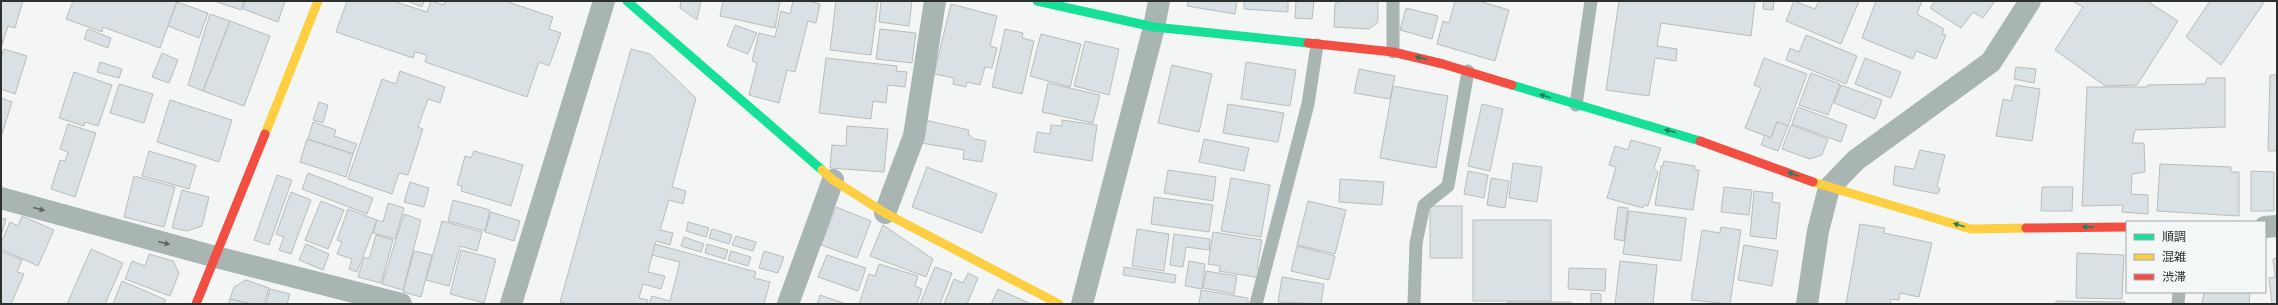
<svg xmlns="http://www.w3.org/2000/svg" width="2278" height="305" viewBox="0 0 2278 305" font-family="'Exo 2','Noto Sans JP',sans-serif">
<rect width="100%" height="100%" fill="#f4f6f6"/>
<!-- building -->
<g fill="#d9e1e4" stroke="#bbbcbc">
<polygon points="1,1 23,1 15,28 8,26 2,45"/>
<polygon points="73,1 177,1 160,48 103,27 102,32 66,19"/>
<polygon points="214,1 244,1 241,10"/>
<polygon points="245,1 285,1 278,22 243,9"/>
<polygon points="347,1 393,1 427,12 431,1 444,5 445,1 505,1 553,17 549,29 561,33 549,66 539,62 527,97 425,62 427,55 415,52 413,58 336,32"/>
<polygon points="407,1 424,1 422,7"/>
<polygon points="681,1 701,1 697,20 680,8"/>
<polygon points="723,1 780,1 775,28 720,16"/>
<polygon points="793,1 808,1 820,4 816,23 808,21 795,72 787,70 779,103 749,95 757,63 752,61 759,33 775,37 781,11 790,14"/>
<polygon points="836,1 878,1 871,55 830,50"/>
<polygon points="881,1 912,1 909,26 879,22"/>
<polygon points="1188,1 1237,1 1235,14 1187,6"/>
<polygon points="1244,1 1288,1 1288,12 1244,9"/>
<polygon points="1296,1 1314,1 1312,19 1295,18"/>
<polygon points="1338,1 1378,1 1378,22 1369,29 1334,27 1335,3 1338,3"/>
<polygon points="1455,1 1479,1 1509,10 1495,61 1437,44 1443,21 1449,23"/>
<polygon points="1619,1 1755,1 1751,36 1661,23 1657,46 1677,49 1676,61 1655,58 1649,96 1606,90"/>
<polygon points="1764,1 1774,1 1773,10 1763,9"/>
<polygon points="1794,1 1815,9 1819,1 1859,1 1841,44 1786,21"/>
<polygon points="1876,1 1922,1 1917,14 1944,29 1942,34 1946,35 1936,59 1916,51 1913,59 1862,38"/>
<polygon points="1935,1 1995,1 1983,18 1973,12 1961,28 1930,8"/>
<polygon points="2072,1 2147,1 2178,21 2137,85 2105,86 2055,50 2083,7"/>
<polygon points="2210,1 2265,1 2221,65 2186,37"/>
<polygon points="177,2 208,13 199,38 168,26"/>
<polygon points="951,4 997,16 990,46 997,48 992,68 985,67 980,85 967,82 966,87 953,84 954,78 934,74"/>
<polygon points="1406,8 1438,16 1432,39 1400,30"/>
<polygon points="210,14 230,21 203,91 188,85"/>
<polygon points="230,21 270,36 244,106 203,91"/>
<polygon points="735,25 757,33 748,54 727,46"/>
<polygon points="88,29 111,38 108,48 84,39"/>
<polygon points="880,29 916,33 912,63 876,59"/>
<polygon points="1005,29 1023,33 1022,38 1034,41 1022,94 992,87"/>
<polygon points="1041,34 1081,44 1070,87 1030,76"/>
<polygon points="1806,35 1857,56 1846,84 1786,60 1790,48 1799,52"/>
<polygon points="1085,41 1119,49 1109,95 1074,86"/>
<polygon points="4,49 27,56 15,94 1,89 1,57"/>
<polygon points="631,49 650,54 696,98 672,187 686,191 683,204 669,200 660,230 673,233 670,245 656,241 648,272 665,276 661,289 643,284 639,298 648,300 647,304 568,304 560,302"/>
<polygon points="162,53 178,60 169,83 152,77"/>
<polygon points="826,58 897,66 896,71 907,72 905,87 888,85 886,103 873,101 871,119 819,113"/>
<polygon points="1764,58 1807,74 1788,126 1777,122 1771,138 1745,128 1761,88 1754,85"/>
<polygon points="1865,58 1901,72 1891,98 1855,84"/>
<polygon points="100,62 122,69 119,78 97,72"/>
<polygon points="1246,62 1296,70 1290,106 1241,99"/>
<polygon points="1172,65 1212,74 1199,132 1158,123"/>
<polygon points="2016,67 2036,69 2034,83 2014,79"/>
<polygon points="1359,69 1395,76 1390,99 1354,93"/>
<polygon points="400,71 445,87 440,103 428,99 418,127 423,129 408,175 399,173 392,194 348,179 382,79 396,84"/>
<polygon points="74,72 112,85 98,126 85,122 84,126 59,118"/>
<polygon points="1811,73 1840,84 1828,115 1799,105"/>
<polygon points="2270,75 2277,75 2277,151 2268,151"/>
<polygon points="2207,78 2225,78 2225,127 2135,130 2132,143 2144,143 2145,172 2132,174 2131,194 2148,195 2148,214 2122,212 2123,205 2082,206 2087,87 2147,87 2148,85 2205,84"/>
<polygon points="1048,83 1100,95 1093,123 1042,112"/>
<polygon points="119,84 153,94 144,123 110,113"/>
<polygon points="1841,85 1882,100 1875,119 1834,103"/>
<polygon points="2015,85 2040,89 2032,141 1996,136 2003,99 2011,101"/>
<polygon points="1393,86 1448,96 1436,168 1380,158"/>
<polygon points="1,98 12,102 2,134 1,133"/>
<polygon points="170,100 232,120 219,162 157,142"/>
<polygon points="319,102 328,105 323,123 313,120"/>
<polygon points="1228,104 1284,113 1278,142 1223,133"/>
<polygon points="1482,104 1503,109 1490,171 1468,166"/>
<polygon points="1798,107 1847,125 1841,142 1792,124"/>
<polygon points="925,120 969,130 968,134 974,139 986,141 982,162 963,159 964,150 921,143"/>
<polygon points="1062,120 1097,125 1092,161 1034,152 1037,132 1050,134 1051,125 1062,126"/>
<polygon points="313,122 336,130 334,136 357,144 353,154 308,139"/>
<polygon points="1777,122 1788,126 1778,151 1761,145 1765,135 1771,138"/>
<polygon points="68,124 96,133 75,197 51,189 60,160 65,161 68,152 60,149"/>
<polygon points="1791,125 1828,139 1822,155 1810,159 1782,149"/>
<polygon points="847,126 888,129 884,172 830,168 832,145 846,146"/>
<polygon points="307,139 353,154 346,177 300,162"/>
<polygon points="1204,139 1249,148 1244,171 1199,162"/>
<polygon points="1631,140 1661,148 1654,168 1658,172 1648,206 1644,205 1643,208 1607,198 1616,167 1609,165 1615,146 1628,150"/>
<polygon points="1920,150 1945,155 1937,186 1940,189 1938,194 1893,185 1895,166 1914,169"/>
<polygon points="149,151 196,165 189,189 142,176"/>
<polygon points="474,151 523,165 511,206 461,191 462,186 457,185 465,156 471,158"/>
<polygon points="1664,161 1695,166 1694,170 1699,170 1693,210 1655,205 1661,166 1663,166"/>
<polygon points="1513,163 1542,167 1537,202 1509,198"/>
<polygon points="2160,164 2231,167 2231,172 2239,172 2239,216 2157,211"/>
<polygon points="927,167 997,194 982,233 912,207"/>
<polygon points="1168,170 1216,177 1213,201 1164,193"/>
<polygon points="1468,171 1488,175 1484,198 1464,194"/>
<polygon points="2251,171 2274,172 2274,211 2251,211"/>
<polygon points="308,173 373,198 367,214 302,189"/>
<polygon points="277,175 292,180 269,245 254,240"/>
<polygon points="134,176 175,187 164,227 124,217"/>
<polygon points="1231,178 1270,185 1261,237 1221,231"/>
<polygon points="1491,178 1509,181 1505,208 1487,205"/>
<polygon points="1340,179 1384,182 1382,205 1339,202"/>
<polygon points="410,182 429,188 424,207 404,202"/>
<polygon points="1724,187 1752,190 1749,215 1721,212"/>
<polygon points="2042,187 2073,187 2072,211 2041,211"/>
<polygon points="182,190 209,197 202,226 187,231 172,228"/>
<polygon points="1754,191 1773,193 1772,202 1780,203 1776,239 1750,236"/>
<polygon points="291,192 311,200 291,254 279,250 284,237 276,234"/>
<polygon points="1154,197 1213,205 1209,232 1151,224"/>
<polygon points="453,200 490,210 485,231 448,221"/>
<polygon points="321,201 344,210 328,249 305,240"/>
<polygon points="1308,201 1346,210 1335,254 1297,245"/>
<polygon points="388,203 404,208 395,239 373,233 377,220 383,222"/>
<rect x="1430" y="206" width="32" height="52"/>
<polygon points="836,207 871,221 857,258 821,245"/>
<polygon points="1618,207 1628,208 1624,241 1614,239"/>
<polygon points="348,209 377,220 357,272 349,269 352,259 337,254 342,242 337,240"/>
<polygon points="1629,211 1686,218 1681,261 1623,254"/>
<polygon points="491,212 520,221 514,241 485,232"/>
<polygon points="404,214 421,220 403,290 382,284"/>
<polygon points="22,216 54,230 38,266 1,249 1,243 10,222 18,226"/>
<polygon points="1,218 6,219 1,236"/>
<rect x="1473" y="220" width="78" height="81"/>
<polygon points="442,221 482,232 477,251 460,246 449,286 426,280"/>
<polygon points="688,222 709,228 706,237 686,231"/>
<polygon points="1860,224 1885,228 1884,233 1932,243 1919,297 1900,293 1899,300 1891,299 1890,304 1846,304"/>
<polygon points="883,225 933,259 926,277 870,256"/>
<polygon points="1721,227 1741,230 1730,304 1691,300 1702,230 1720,233"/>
<polygon points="712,229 732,235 729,244 709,238"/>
<polygon points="1137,229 1169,234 1164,271 1132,266"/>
<polygon points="1213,232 1262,240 1257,268 1261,269 1260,278 1219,271 1220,266 1208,264"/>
<polygon points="1174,234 1210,239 1209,250 1186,247 1183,267 1170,265"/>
<polygon points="376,235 393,240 381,283 358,277 364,257 369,259"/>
<polygon points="736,236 756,242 753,251 732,245"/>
<polygon points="684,237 704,244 701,252 681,246"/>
<polygon points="306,244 329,254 323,270 299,260"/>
<polygon points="655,244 756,272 754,278 770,282 764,304 649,304 652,296 670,301 680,262 652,255"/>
<polygon points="707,244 728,250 725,259 705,253"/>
<polygon points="1744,245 1778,251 1772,286 1738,280"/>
<polygon points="1297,246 1335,256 1329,280 1291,271"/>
<polygon points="91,249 123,263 105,304 67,304"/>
<polygon points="461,250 496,259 484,303 450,294"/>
<polygon points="1,251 22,260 17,272 24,274 11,304 1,304"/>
<polygon points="414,251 432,255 421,297 403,292"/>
<polygon points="731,251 751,257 748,266 728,260"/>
<polygon points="764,251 784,257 778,273 759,268"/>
<polygon points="2077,253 2124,255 2122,299 2076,298"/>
<polygon points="149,254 173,261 179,273 170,296 125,279 132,261 145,266"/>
<polygon points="827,255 866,268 858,291 818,277"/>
<polygon points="2277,258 2277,304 2272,304 2269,278 2275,277 2273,259"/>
<polygon points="1189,261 1205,264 1202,289 1185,286"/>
<polygon points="1620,261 1657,265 1653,304 1615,304"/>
<polygon points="879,264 918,276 915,286 922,289 917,304 859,304 869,274 875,276"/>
<polygon points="935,267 952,273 940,304 920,304"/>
<polygon points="1124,267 1176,275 1175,283 1123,275"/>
<polygon points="1569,268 1606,269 1605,291 1568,289"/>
<polygon points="1206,271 1237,276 1234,294 1203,288"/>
<polygon points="968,273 978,278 967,304 944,304 954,279 963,283"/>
<polygon points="1282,277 1324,284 1321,304 1278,302"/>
<polygon points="246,280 269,288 264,304 251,304 230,299 234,287"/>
<polygon points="122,281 166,300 164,304 113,304"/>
<polygon points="270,289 290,294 287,304 266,304"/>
<polygon points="998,289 1031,304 991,304"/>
<polygon points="1201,290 1248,298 1248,304 1199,304"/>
<polygon points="2204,292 2250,292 2249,304 2202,304"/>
<polygon points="1591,293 1601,294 1601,304 1591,304"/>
<polygon points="820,295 846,304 817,304"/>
<polygon points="230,299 251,304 228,304"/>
<polygon points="2056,301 2125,302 2125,304 2056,304"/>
<rect x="1507" y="302" width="64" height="2"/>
</g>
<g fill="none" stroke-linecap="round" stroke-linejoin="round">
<!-- lane -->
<g stroke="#a8b5b3" stroke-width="13">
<polyline points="1393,1 1393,52"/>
<polyline points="1576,105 1591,1"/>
<polyline points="1256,304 1308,104 1317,45"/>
<polyline points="1414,304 1416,243 1424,205 1448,186 1468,71"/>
<polyline points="2178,304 2179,292"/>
</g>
<!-- street -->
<g stroke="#a8b5b3" stroke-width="22">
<polyline points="1,198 216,257 401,304"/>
<polyline points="885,213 914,136 935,1"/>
<polyline points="2265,227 2277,226"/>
<polyline points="511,304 604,1"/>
<polyline points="788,304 833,180"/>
<polyline points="1082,304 1154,27 1159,1"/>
<polyline points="1807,304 1818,231 1829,188 1856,160 1991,62 2030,1"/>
</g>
<!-- fast -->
<g stroke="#16e098" stroke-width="9">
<polyline points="627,1 822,170"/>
<polyline points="1037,1 1154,27 1308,43"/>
<polyline points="1512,85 1700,141"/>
</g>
<!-- slow -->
<g stroke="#ffcf43" stroke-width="9">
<polyline points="265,134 318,1"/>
<polyline points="822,170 833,180 885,213 1059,304"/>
<polyline points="1813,182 1971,229 2026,228"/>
</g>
<!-- jam -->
<g stroke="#f24e42" stroke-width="9">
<polyline points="1308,43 1393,52 1443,64 1512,85"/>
<polyline points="1700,141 1813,182"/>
<polyline points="2026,228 2127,227"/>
<polyline points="196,304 265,134"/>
</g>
</g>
<!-- one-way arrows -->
<defs><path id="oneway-solid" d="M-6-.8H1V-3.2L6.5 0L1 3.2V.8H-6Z"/></defs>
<g fill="#237f5f">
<use href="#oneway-solid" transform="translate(1421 58) rotate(-167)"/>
<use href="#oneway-solid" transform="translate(1545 96) rotate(-162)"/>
<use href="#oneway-solid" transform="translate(1670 131) rotate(-165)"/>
<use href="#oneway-solid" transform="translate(1793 174) rotate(-160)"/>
<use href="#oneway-solid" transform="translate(1959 225) rotate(-163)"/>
<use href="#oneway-solid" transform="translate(2088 227) rotate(179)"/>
</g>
<g fill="#5f6564">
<use href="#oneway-solid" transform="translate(39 209) rotate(15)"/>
<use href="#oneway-solid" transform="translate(164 243) rotate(15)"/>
</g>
<!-- border -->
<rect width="2278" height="305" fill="none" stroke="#2e3030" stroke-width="4"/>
<!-- legend -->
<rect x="2126" y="221" width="140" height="72" fill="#f3f7f7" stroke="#a4a7a7"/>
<rect x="2134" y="234" width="20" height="6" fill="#16e098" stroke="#a4a7a7"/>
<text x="2162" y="241" font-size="12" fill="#2e3030">順調</text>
<rect x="2134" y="254" width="20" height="6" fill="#ffcf43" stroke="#a4a7a7"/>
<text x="2162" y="261" font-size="12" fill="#2e3030">混雑</text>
<rect x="2134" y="274" width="20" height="6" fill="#f24e42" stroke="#a4a7a7"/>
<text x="2162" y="281" font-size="12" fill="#2e3030">渋滞</text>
</svg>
